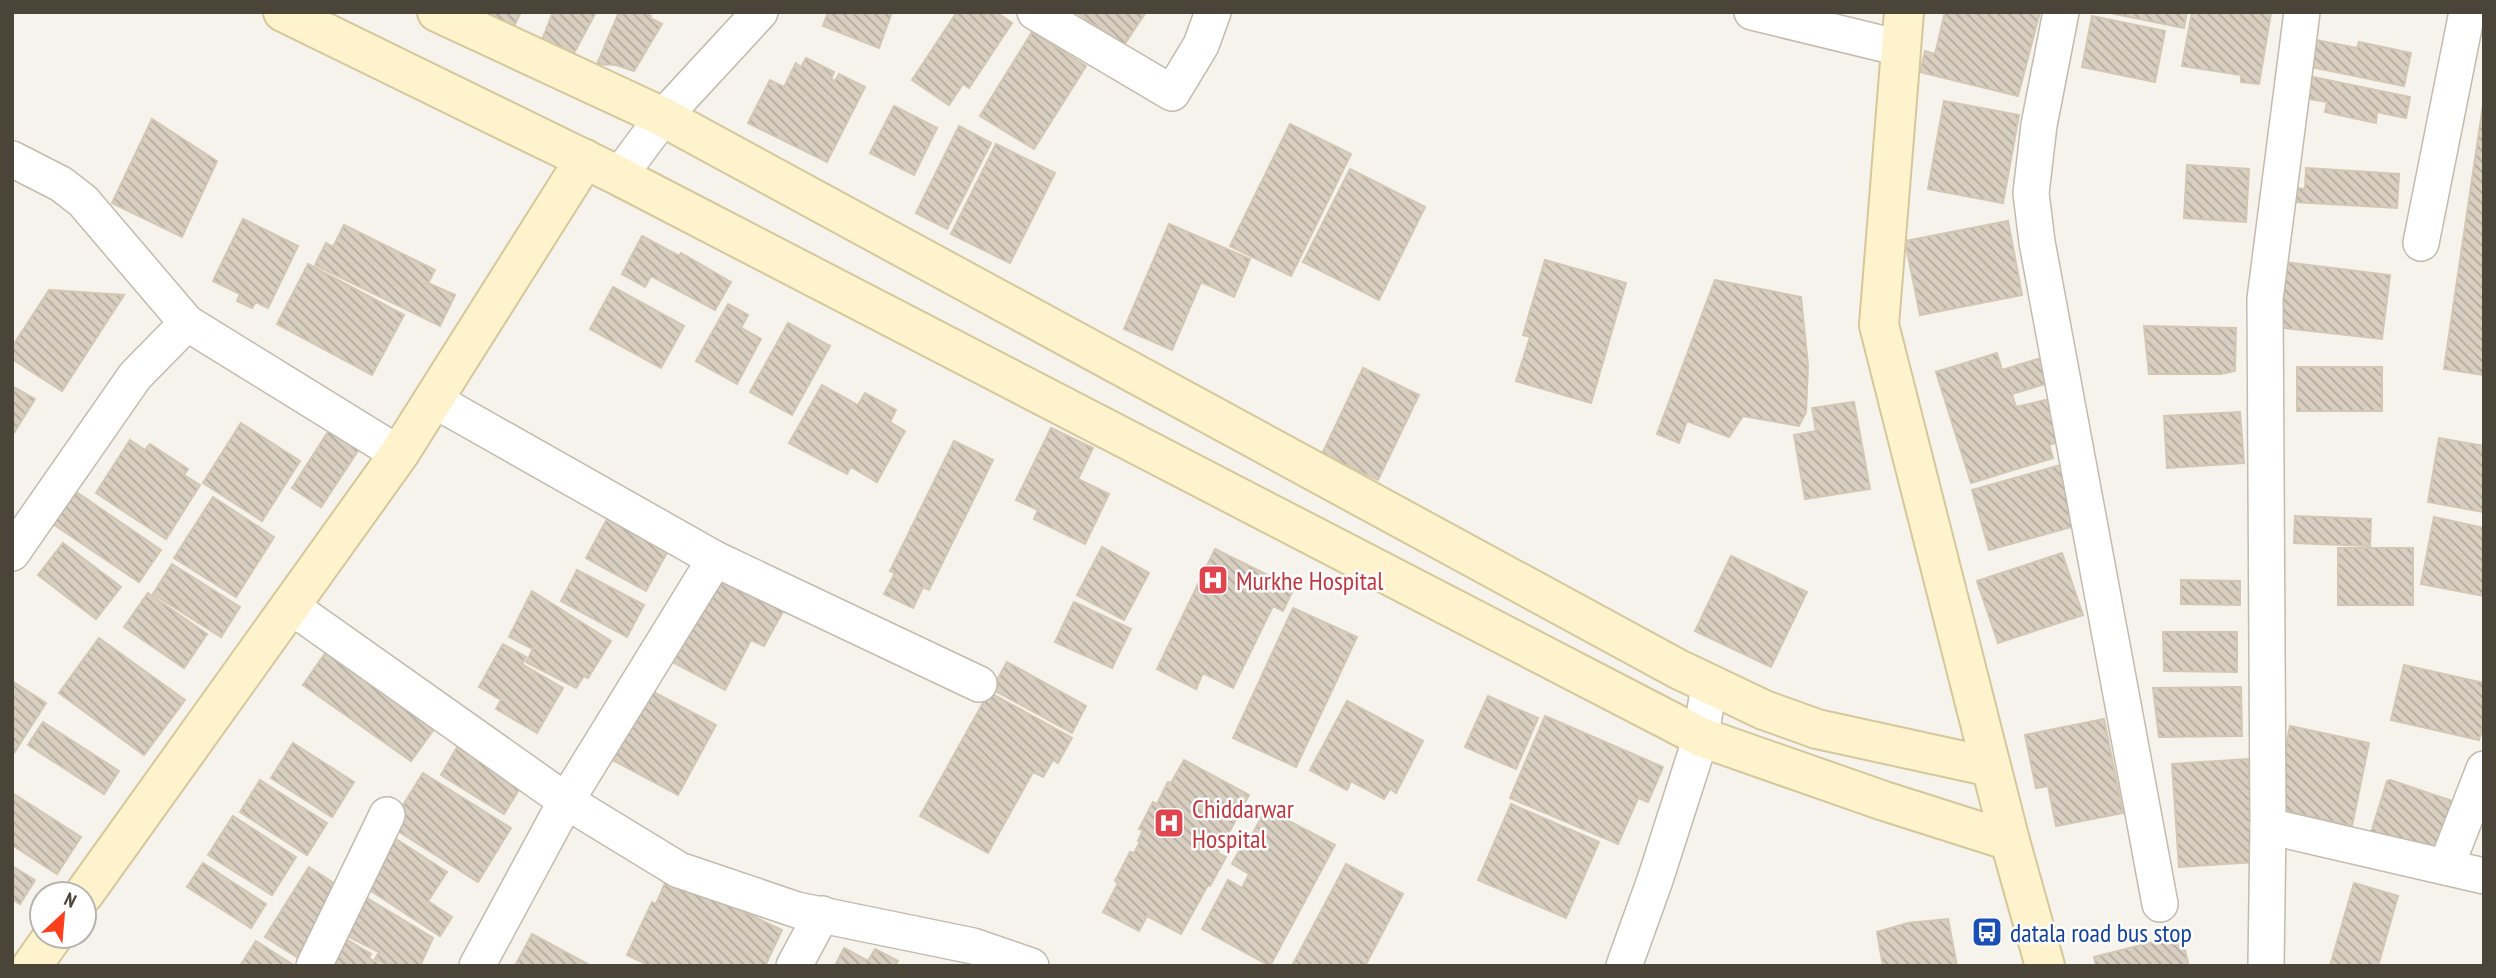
<svg xmlns="http://www.w3.org/2000/svg" width="2496" height="978" viewBox="0 0 2496 978" font-family="'PT Sans Narrow',sans-serif">
<defs>
<pattern id="building-back-hatch" width="6" height="6" patternUnits="userSpaceOnUse" patternTransform="scale(1.75)"><rect width="6" height="6" fill="#d8cfc1"/><path d="M-1 5l2 2M0 0l6 6M5-1l2 2" fill="none" stroke="#b1aa9e"/></pattern>
</defs>
<rect width="100%" height="100%" fill="#f6f3ec"/>
<!-- building -->
<g fill="url(#building-back-hatch)" stroke="#d3c7b4" stroke-width="2">
<polygon points="481,12 521,12 512,30"/>
<polygon points="553,12 596,12 573,55 542,40"/>
<polygon points="619,12 644,12 651,16 650,18 662,24 634,71 616,65 597,64"/>
<polygon points="828,12 892,12 879,48 823,26"/>
<polygon points="957,12 980,12 984,15 986,12 996,12 1012,23 969,88 963,84 949,105 912,80"/>
<polygon points="1076,12 1146,12 1124,45"/>
<polygon points="1945,12 2040,12 2018,96 1920,72 1925,51 1935,54"/>
<polygon points="2105,12 2187,12 2184,28"/>
<polygon points="2192,12 2271,13 2259,84 2241,82 2241,75 2182,66"/>
<polygon points="2092,16 2165,31 2155,82 2082,67"/>
<polygon points="1032,32 1086,66 1034,149 980,116"/>
<polygon points="2316,40 2357,48 2359,42 2411,53 2404,86 2311,67"/>
<polygon points="806,58 834,72 831,79 835,81 839,74 865,87 827,162 748,123 770,80 784,87 796,63 801,67"/>
<polygon points="2308,76 2410,97 2406,118 2377,112 2376,123 2325,112 2327,102 2304,98"/>
<polygon points="2484,98 2484,375 2444,369"/>
<polygon points="1944,101 2019,115 2003,203 1928,189"/>
<polygon points="894,106 937,128 914,175 870,153"/>
<polygon points="152,119 217,161 182,237 112,203"/>
<polygon points="1290,124 1351,154 1291,276 1230,246"/>
<polygon points="959,126 991,143 947,229 916,213"/>
<polygon points="996,144 1055,173 1010,263 951,234"/>
<polygon points="2187,165 2249,169 2246,222 2184,218"/>
<polygon points="2306,168 2399,174 2397,208 2294,202 2295,188 2305,189"/>
<polygon points="1350,169 1425,207 1379,300 1303,262"/>
<polygon points="243,219 298,246 268,308 256,302 252,308 237,301 240,294 213,281"/>
<polygon points="2008,221 2022,295 1920,315 1905,241"/>
<polygon points="1169,224 1250,259 1234,297 1201,282 1172,350 1124,329"/>
<polygon points="344,225 435,270 428,283 455,295 440,326 315,265 326,243 333,247"/>
<polygon points="642,236 679,256 681,253 731,282 715,310 651,276 645,287 622,274"/>
<polygon points="1545,260 1626,283 1591,403 1516,381 1530,337 1523,335"/>
<polygon points="2283,262 2390,275 2382,339 2276,327"/>
<polygon points="308,264 404,315 372,375 277,324"/>
<polygon points="1715,280 1801,297 1808,365 1806,412 1799,426 1743,416 1729,437 1687,421 1679,443 1657,434"/>
<polygon points="613,287 684,326 661,368 590,329"/>
<polygon points="49,290 124,295 62,391 12,359 12,347"/>
<polygon points="728,304 748,315 741,328 761,339 737,384 696,361"/>
<polygon points="788,323 830,346 792,415 750,392"/>
<polygon points="2144,326 2236,328 2235,371 2221,374 2149,374"/>
<polygon points="1997,353 2002,370 2044,357 2052,382 2012,394 2016,407 2050,399 2063,440 2049,445 2053,458 1971,483 1936,372"/>
<rect x="2297" y="367" width="85" height="44"/>
<polygon points="1363,368 1419,395 1378,480 1322,454"/>
<polygon points="822,385 858,405 865,393 896,410 890,422 905,431 877,482 851,467 847,474 789,443"/>
<polygon points="12,386 35,399 12,436"/>
<polygon points="1854,402 1870,489 1805,499 1794,435 1816,431 1812,408"/>
<polygon points="2240,412 2244,463 2167,468 2164,416"/>
<polygon points="335,421 365,440 321,507 292,488"/>
<polygon points="241,423 300,461 262,521 203,483"/>
<polygon points="1051,428 1093,448 1078,479 1109,494 1085,544 1034,519 1038,510 1016,500"/>
<polygon points="2439,438 2484,446 2484,512 2428,502"/>
<polygon points="130,440 145,450 150,444 188,469 184,475 200,485 166,539 96,493"/>
<polygon points="954,441 993,460 929,590 923,587 913,608 884,594 895,573 890,571"/>
<polygon points="2064,464 2082,524 1989,550 1972,490"/>
<polygon points="72,489 161,550 139,582 50,522"/>
<polygon points="213,497 274,537 236,597 174,558"/>
<polygon points="614,506 675,538 646,591 586,558"/>
<polygon points="2295,516 2371,519 2370,546 2294,543"/>
<polygon points="2434,517 2484,528 2484,596 2421,584"/>
<polygon points="63,543 121,587 96,619 38,575"/>
<polygon points="1102,547 1149,573 1124,620 1077,595"/>
<rect x="2338" y="548" width="75" height="57"/>
<polygon points="1215,549 1294,588 1283,611 1273,606 1233,688 1203,673 1196,689 1157,669"/>
<polygon points="2062,553 2083,615 1998,643 1977,581"/>
<polygon points="1731,556 1807,592 1771,667 1695,631"/>
<polygon points="172,564 240,607 221,637 153,594"/>
<polygon points="577,570 644,605 627,637 561,601"/>
<polygon points="717,572 785,608 764,646 751,640 725,690 669,660"/>
<polygon points="2181,580 2240,581 2240,605 2181,604"/>
<polygon points="532,591 611,641 588,678 584,676 576,688 526,662 533,649 509,637"/>
<polygon points="148,593 207,634 184,668 124,627"/>
<polygon points="1074,602 1131,629 1112,668 1055,642"/>
<polygon points="1293,608 1357,637 1296,767 1233,738"/>
<polygon points="2163,632 2237,632 2237,672 2164,671"/>
<polygon points="99,638 185,700 144,755 59,693"/>
<polygon points="333,642 442,718 411,761 303,685"/>
<polygon points="503,644 526,657 522,664 563,688 537,733 496,709 501,700 479,687"/>
<polygon points="1007,662 1086,706 1072,733 992,689"/>
<polygon points="2404,665 2484,683 2484,721 2479,740 2391,720"/>
<polygon points="12,681 46,703 12,756"/>
<polygon points="644,687 716,725 678,795 607,757"/>
<polygon points="2241,687 2242,736 2159,737 2153,688"/>
<polygon points="989,692 1072,738 1058,763 1053,760 1043,777 1033,772 988,853 920,816"/>
<polygon points="1488,696 1538,718 1516,769 1465,747"/>
<polygon points="1347,701 1423,741 1396,793 1390,789 1384,799 1351,781 1347,790 1310,770"/>
<polygon points="1545,716 1663,767 1648,802 1638,798 1618,844 1510,798"/>
<polygon points="2104,719 2123,813 2056,826 2048,786 2036,788 2025,735"/>
<polygon points="43,722 119,771 104,794 28,745"/>
<polygon points="2290,726 2369,743 2352,826 2273,808"/>
<polygon points="293,743 354,782 332,817 271,778"/>
<polygon points="459,744 523,783 504,814 441,775"/>
<polygon points="2248,759 2255,862 2179,867 2172,764"/>
<polygon points="1184,760 1249,795 1218,853 1226,857 1210,886 1208,885 1181,934 1147,916 1139,931 1103,912 1118,883 1115,881 1130,852 1134,853 1140,842 1138,841 1143,830 1139,829 1153,802 1157,804 1168,782 1171,783"/>
<polygon points="423,773 511,828 478,882 390,826"/>
<polygon points="260,780 327,823 307,855 240,812"/>
<polygon points="2390,780 2458,803 2441,861 2369,839 2387,781"/>
<polygon points="14,794 81,837 57,874 12,845 12,797"/>
<polygon points="1511,804 1599,842 1566,918 1478,880"/>
<polygon points="1266,809 1335,845 1270,966 1202,929 1228,880 1242,888 1249,874 1232,864 1245,840 1248,842"/>
<polygon points="233,816 296,857 272,895 208,855"/>
<polygon points="393,837 447,872 428,901 452,917 440,936 362,885"/>
<polygon points="203,863 266,904 251,928 187,887"/>
<polygon points="1346,864 1403,894 1365,966 1292,966"/>
<polygon points="12,866 35,880 20,904 12,899"/>
<polygon points="309,867 343,889 298,958 265,937"/>
<polygon points="668,876 782,930 765,966 650,966 627,955 652,902 656,904"/>
<polygon points="2354,883 2398,896 2378,966 2330,966"/>
<polygon points="362,895 433,938 420,966 389,966 375,959 379,952 343,934"/>
<polygon points="1948,919 1957,966 1883,966 1877,932 1908,923"/>
<polygon points="532,934 591,966 515,966"/>
<polygon points="2181,935 2189,966 2096,966 2094,957"/>
<polygon points="346,939 371,954 369,958 382,966 330,966"/>
<polygon points="256,941 295,966 240,966"/>
<polygon points="844,948 868,961 875,949 898,961 895,966 835,966"/>
</g>
<g fill="none" stroke-linecap="round" stroke-linejoin="round">
<!-- street casing -->
<g stroke="#c2bbae" stroke-width="38">
<g id="street">
<polyline points="1035,12 1172,93 1201,45 1213,12"/>
<polyline points="1752,12 1900,48"/>
<polyline points="2061,12 2039,125 2031,193 2037,242 2160,904"/>
<polyline points="12,159 61,184 83,201 187,323"/>
<polyline points="619,176 663,117 760,12"/>
<polyline points="2421,243 2467,12"/>
<polyline points="434,400 715,559 979,684"/>
<polyline points="12,553 135,376 187,323 399,454"/>
<polyline points="289,605 566,801 679,870 797,910 973,946 1031,966"/>
<polyline points="2268,826 2484,876"/>
<polyline points="2446,867 2484,769"/>
<polyline points="314,966 387,815"/>
<polyline points="477,966 566,801 715,559"/>
<polyline points="794,966 822,914"/>
<polyline points="1624,966 1655,880 1701,737 1709,684"/>
<polyline points="2266,966 2268,826 2265,299 2302,12"/>
</g>
</g>
<!-- secondary casing -->
<g stroke="#d6c79b" stroke-width="42">
<g id="secondary">
<polyline points="283,12 619,176 1701,737 1884,801 2010,841"/>
<polyline points="437,12 663,117 1678,669 1764,710 1817,729 1991,767"/>
<polyline points="1904,12 1879,325 2010,841 2045,966"/>
<polyline points="84,894 399,454 585,159"/>
<polyline points="32,966 53,936"/>
</g>
</g>
<!-- street -->
<use href="#street" stroke="#fff" stroke-width="35"/>
<!-- secondary -->
<use href="#secondary" stroke="#fff3cd" stroke-width="38"/>
</g>
<!-- icons -->
<defs>
<g id="hospital-square" transform="scale(1.575)"><rect x="-9" y="-9" width="18" height="18" rx="4" fill="#e0444e" stroke="#fff"/><path d="M-5-5h3v3.5h4V-5h3V5h-3V1.5h-4V5h-3Z" fill="#fff"/></g>
<g id="bus-square" transform="scale(1.575)"><rect x="-9" y="-9" width="18" height="18" rx="4" fill="#1a4fb4" stroke="#fff"/><path d="M-5-6H5V4H4V6H2V4H-2V6H-4V4H-5ZM-3.5-4V0h7V-4ZM-3.5 1.2v1.5H-2V1.2ZM2 1.2v1.5H3.5V1.2Z" fill="#fff"/></g>
</defs>
<g fill-rule="evenodd">
<use href="#hospital-square" x="1213" y="580"/>
<use href="#hospital-square" x="1169" y="823"/>
<use href="#bus-square" x="1987" y="932"/>
</g>
<g text-anchor="middle" dominant-baseline="central" stroke-width="5" stroke-linejoin="round" paint-order="stroke">
<!-- health labels -->
<g font-size="26" fill="#be3a42" stroke="#fff" text-anchor="start">
<text x="1236" y="580">Murkhe Hospital</text>
<text x="1192" y="808">Chiddarwar<tspan x="1192" dy="30">Hospital</tspan></text>
</g>
<!-- transit labels -->
<g font-size="26" fill="#164399" stroke="#fff" text-anchor="start">
<text x="2010" y="932">datala road bus stop</text>
</g>
</g>
<!-- border -->
<rect width="2496" height="978" fill="none" stroke="#4b4439" stroke-width="28"/>
<!-- north arrow -->
<g transform="translate(63 915) rotate(26)"><circle r="33" fill="#ffffff" stroke="#b7b4b0" stroke-width="2"/>
<path d="M0-5L12 26L0 18L-12 26Z" fill="#fc3f1d"/>
<text y="-10" font-size="19" font-weight="bold" text-anchor="middle" fill="#4b4439">N</text>
</g>
</svg>
